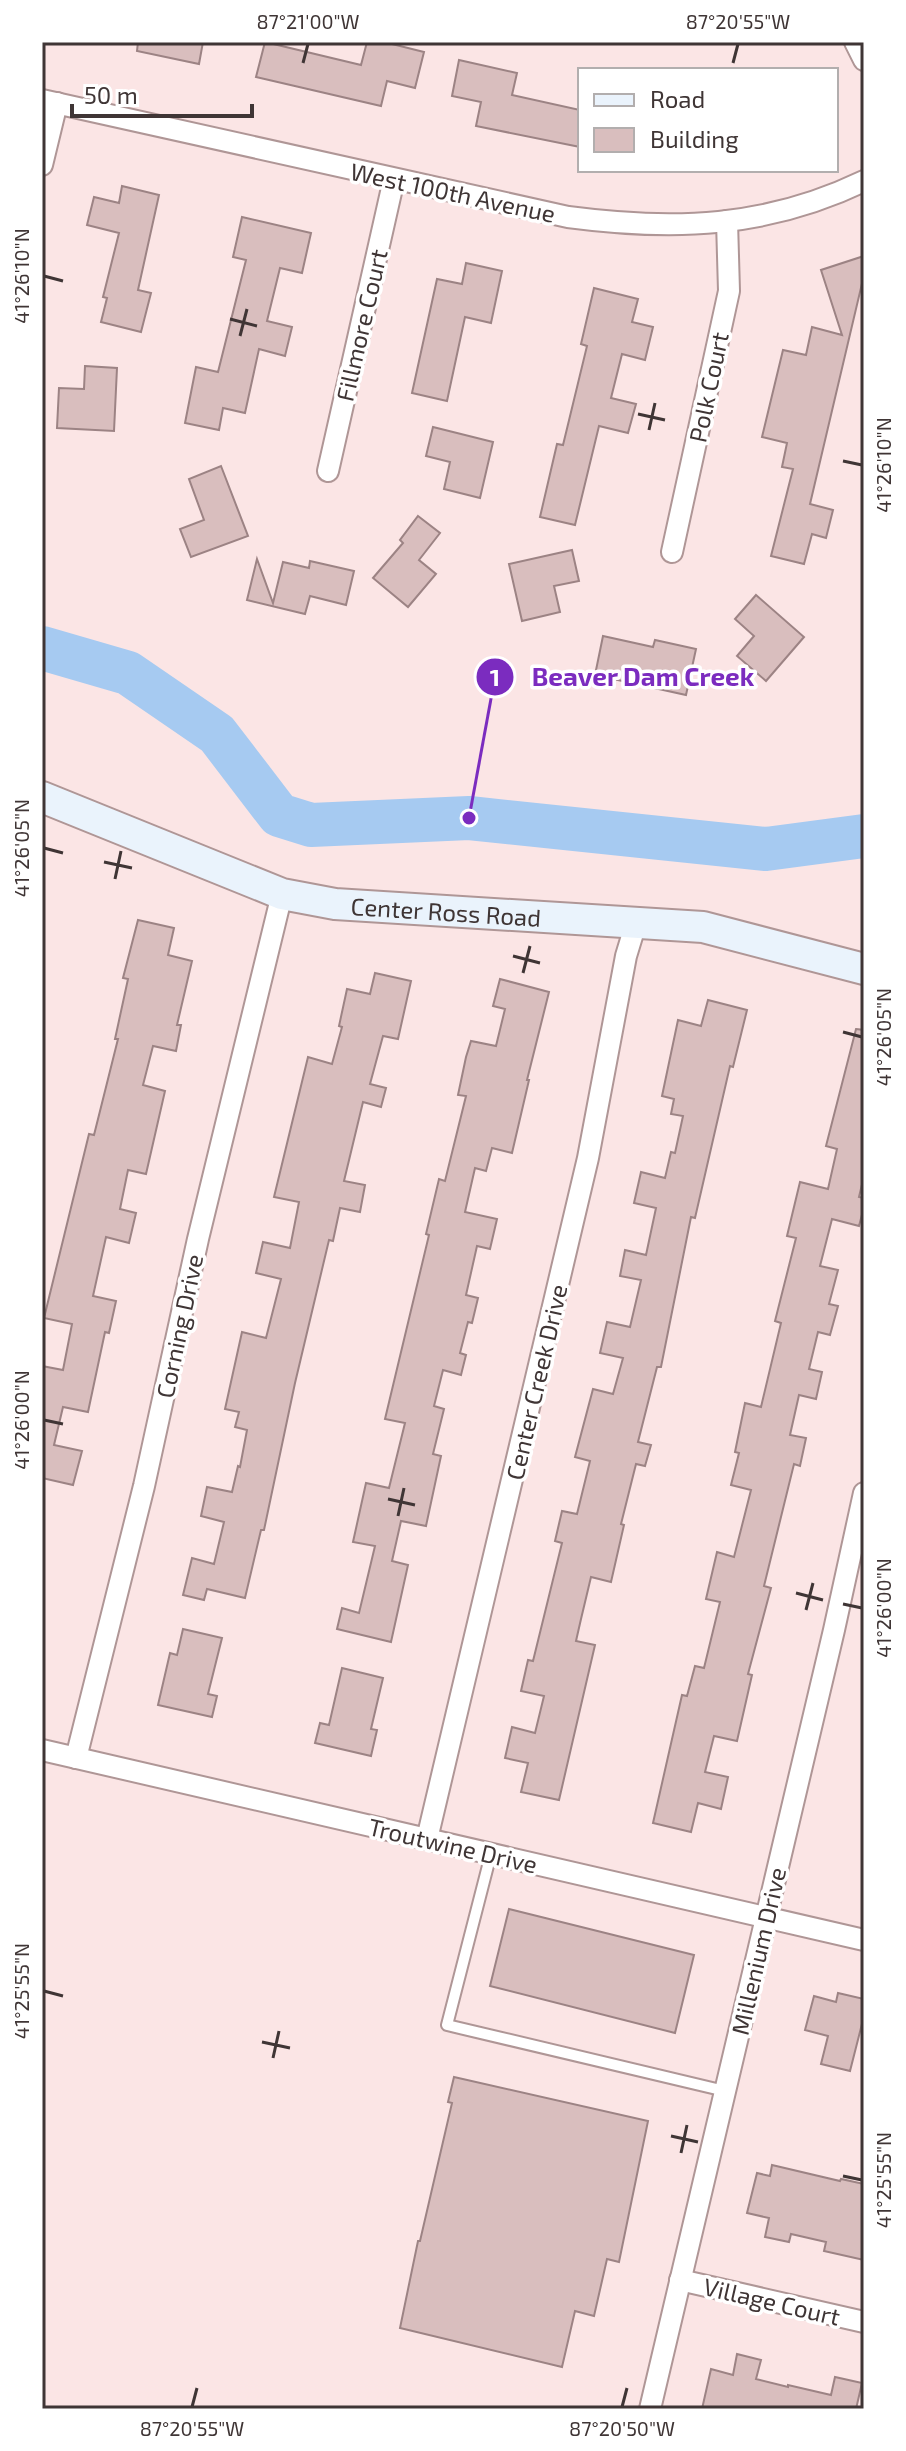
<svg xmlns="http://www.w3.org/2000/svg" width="906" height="2451" viewBox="0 0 906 2451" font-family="'Exo 2',sans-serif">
<rect width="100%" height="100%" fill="#fbe5e5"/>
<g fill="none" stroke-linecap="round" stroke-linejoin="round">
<!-- river -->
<polyline stroke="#a6caf1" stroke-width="44" points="42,648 128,673 217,734 279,815 311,825 469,818 766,849 864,836"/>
</g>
<!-- building -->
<g fill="#d9bebe" stroke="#9c8384" stroke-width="2">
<polygon points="138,42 203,42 199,64 137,51"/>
<polygon points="265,42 361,65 367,42 384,42 424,52 415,88 387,81 381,106 256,77"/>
<polygon points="459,60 517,73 512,95 580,110 580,147 476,126 481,102 452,96"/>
<polygon points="122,186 159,195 138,290 151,293 141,332 101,322 107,298 103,297 119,233 87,225 94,197 119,203"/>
<polygon points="242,217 311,233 302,273 280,268 267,321 292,327 285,356 259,349 245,413 223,408 219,430 185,423 196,367 218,372 246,260 233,257"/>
<polygon points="864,256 864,275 810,504 833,510 826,538 812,534 804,564 771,556 793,469 782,467 787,443 762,437 783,350 806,355 812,327 842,335 821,270"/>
<polygon points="466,263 502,271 491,323 465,317 447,401 412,393 437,279 462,284"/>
<polygon points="594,288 638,299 632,322 653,327 645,360 622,354 611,398 636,404 628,433 599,426 575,525 540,517 557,444 563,445 587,346 581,344"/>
<polygon points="85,366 117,368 114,431 57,428 59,388 84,389"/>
<polygon points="433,427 493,442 480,498 444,489 450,462 426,456"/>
<polygon points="221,466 248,536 191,557 180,529 204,520 189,479"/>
<polygon points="418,516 440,533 419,560 436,574 408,607 373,578 403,543 400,540"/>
<polygon points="572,550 579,581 554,586 560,612 522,621 509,564"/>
<polygon points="257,559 273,603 283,562 309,568 310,561 354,571 346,605 310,596 305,614 247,600"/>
<polygon points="756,595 804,637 766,681 737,656 754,636 735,619"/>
<polygon points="603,636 653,647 655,640 696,649 686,695 595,675"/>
<polygon points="138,920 174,928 168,955 192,961 177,1025 181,1025 176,1051 153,1046 143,1085 165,1091 146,1174 128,1170 120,1209 136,1213 129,1243 106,1237 93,1296 116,1301 109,1333 105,1332 88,1412 63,1407 54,1445 82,1451 73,1485 42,1478 42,1366 63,1370 72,1324 44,1318 89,1134 94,1135 118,1039 115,1039 128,979 123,978"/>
<polygon points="375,973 411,981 398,1039 383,1036 370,1084 386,1088 381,1107 363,1102 344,1181 365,1185 360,1212 340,1208 333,1241 329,1240 295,1383 264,1530 261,1530 245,1598 207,1589 204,1600 183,1595 192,1558 214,1564 224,1522 201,1516 207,1487 232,1492 238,1466 240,1467 247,1430 235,1427 239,1412 225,1409 242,1332 266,1338 281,1279 256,1273 263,1242 290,1248 299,1202 274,1197 308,1057 332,1064 342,1027 339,1026 347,989 370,994"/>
<polygon points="500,979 549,992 527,1080 529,1080 512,1153 492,1148 486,1171 475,1168 465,1212 497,1219 490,1249 477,1246 466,1295 478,1298 472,1323 468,1322 460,1353 466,1355 461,1375 443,1370 434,1406 444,1409 433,1454 441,1456 426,1526 401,1521 392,1561 408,1565 391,1642 337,1629 342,1608 359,1613 375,1546 353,1542 366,1483 389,1488 405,1423 385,1419 429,1235 426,1234 439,1179 445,1181 466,1096 458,1095 466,1057 471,1041 496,1046 505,1009 493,1006"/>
<polygon points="708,1000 747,1010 733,1067 730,1066 695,1218 691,1217 661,1367 657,1367 638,1442 651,1445 645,1466 636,1464 621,1524 624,1525 611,1582 591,1577 581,1619 576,1641 595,1645 559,1800 521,1792 528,1763 505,1758 512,1727 535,1733 544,1696 521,1691 528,1660 533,1661 562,1543 555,1541 562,1511 577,1514 590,1461 575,1457 593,1389 613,1394 623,1358 600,1353 607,1322 630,1327 641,1280 620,1276 625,1250 646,1255 656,1208 634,1203 641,1172 665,1178 671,1152 675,1153 683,1116 671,1114 674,1099 662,1096 678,1020 701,1026"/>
<polygon points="856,1029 864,1030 864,1176 859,1197 864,1198 864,1207 859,1226 832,1219 820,1266 838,1270 829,1304 838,1306 830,1335 818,1332 809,1369 822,1372 816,1399 799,1395 790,1435 806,1438 800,1466 794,1464 764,1586 771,1588 748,1674 752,1675 737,1741 714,1736 705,1772 728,1777 721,1809 698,1803 691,1832 653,1823 682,1695 687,1696 695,1666 704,1668 720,1602 706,1599 717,1552 734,1557 751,1490 731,1485 739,1453 735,1452 745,1403 761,1407 781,1323 775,1321 796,1238 787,1236 800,1182 828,1189 837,1149 826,1146"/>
<polygon points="183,1629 222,1638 208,1694 217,1696 212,1717 158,1705 170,1653 177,1655"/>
<polygon points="342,1668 383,1678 371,1729 377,1730 371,1756 315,1743 320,1723 329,1725"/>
<polygon points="509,1909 694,1955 675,2033 490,1986"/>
<polygon points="838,1993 864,1999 864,2016 850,2071 821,2064 828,2036 805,2030 814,1996 836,2002"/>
<polygon points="454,2077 648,2121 619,2262 607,2259 594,2316 575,2311 562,2367 400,2328 418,2241 420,2241 452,2103 448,2102"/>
<polygon points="772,2165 840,2181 841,2179 864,2184 864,2260 824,2251 826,2242 791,2234 789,2242 765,2237 769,2218 747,2213 757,2173 770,2176"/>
<polygon points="737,2354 761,2360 756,2379 788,2387 788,2385 831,2395 835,2377 862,2383 856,2409 702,2409 711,2369 733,2375"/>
</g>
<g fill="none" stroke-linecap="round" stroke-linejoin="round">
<!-- lane casing -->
<g stroke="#af9696" stroke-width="14">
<polyline id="lane" points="491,1854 447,2025 725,2091"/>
</g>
<!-- street casing -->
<g stroke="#af9696" stroke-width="24">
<g id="street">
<polyline points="855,42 864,60"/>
<path d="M42,100L568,217C674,231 766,228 864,181"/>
<polyline points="42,165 57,103"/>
<polyline points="328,471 394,179"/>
<polyline points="672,552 729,291 727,221"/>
<polyline points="42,1750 864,1940"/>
<polyline points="76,1758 144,1486 198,1239 282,894"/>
<polyline points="427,1839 588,1158 626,956 636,923"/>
<polyline points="680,2280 864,2322"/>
<polyline points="650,2409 834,1630 864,1493"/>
</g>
</g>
<!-- secondary casing -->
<g stroke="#af9696" stroke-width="34">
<g id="secondary">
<path id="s1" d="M42,797L282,894L335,904L703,927L864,969"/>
</g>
</g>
<!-- lane -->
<use href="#lane" stroke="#fff" stroke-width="10"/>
<!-- street -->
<use href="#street" stroke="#fff" stroke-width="20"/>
<!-- secondary -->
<use href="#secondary" stroke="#eaf3fc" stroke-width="30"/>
</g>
<!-- ticks -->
<path fill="none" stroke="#3f3535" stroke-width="3" d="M303,63L308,44M733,63L738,44M44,276L63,281M230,319L257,326M240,336L247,309M638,414L665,420M649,430L655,403M843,461L862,465M44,848L63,853M104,862L132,868M115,879L121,851M513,956L540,963M523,973L530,946M843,1032L862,1037M44,1420L63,1424M388,1499L415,1505M398,1516L404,1488M796,1593L823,1600M843,1604L862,1608M806,1610L813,1583M44,1991L63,1996M262,2042L290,2048M273,2058L279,2031M671,2136L698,2142M681,2153L687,2125M843,2176L862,2180M192,2407L197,2388M622,2407L627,2388"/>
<g text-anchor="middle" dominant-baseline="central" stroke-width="7" stroke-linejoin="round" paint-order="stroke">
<!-- street labels -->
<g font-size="24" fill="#3f3535" stroke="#fff">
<text transform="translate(453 192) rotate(12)">West 100th Avenue</text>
<text transform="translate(361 325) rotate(-77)">Fillmore Court</text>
<text transform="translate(708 387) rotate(-78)">Polk Court</text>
<text stroke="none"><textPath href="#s1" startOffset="424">Center Ross Road</textPath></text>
<text transform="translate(179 1326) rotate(-78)">Corning Drive</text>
<text transform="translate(536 1382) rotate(-77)">Center Creek Drive</text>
<text transform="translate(453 1845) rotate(13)">Troutwine Drive</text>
<text transform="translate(758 1951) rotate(-77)">Millenium Drive</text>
<text transform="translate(772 2301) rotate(13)">Village Court</text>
</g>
</g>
<!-- callouts -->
<path fill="none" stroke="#7b2cbf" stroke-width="3" d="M469 818L495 677"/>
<g fill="#7b2cbf" stroke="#fff" stroke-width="3">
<circle cx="469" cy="818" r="8"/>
<circle cx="495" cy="677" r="20"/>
</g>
<g font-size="24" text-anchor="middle" font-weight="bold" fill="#fff">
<text x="495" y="686">1</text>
</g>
<g font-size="26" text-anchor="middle" font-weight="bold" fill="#7b2cbf" stroke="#fff" stroke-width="7" stroke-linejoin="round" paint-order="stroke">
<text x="643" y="686">Beaver Dam Creek</text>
</g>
<!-- border -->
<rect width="906" height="2451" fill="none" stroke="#ffffff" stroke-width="88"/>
<!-- legend -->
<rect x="578" y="68" width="260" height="104" fill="#ffffff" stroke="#b2aeae" stroke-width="2"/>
<rect x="594" y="94" width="40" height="12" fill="#eaf3fc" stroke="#b2aeae" stroke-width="2"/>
<text x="650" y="108" font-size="24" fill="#3f3535">Road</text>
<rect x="594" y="128" width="40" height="24" fill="#d9bebe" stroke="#b2aeae" stroke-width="2"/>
<text x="650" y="148" font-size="24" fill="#3f3535">Building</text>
<!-- scale -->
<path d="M72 104v12h180v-12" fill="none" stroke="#3f3535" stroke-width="4"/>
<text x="84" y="104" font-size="24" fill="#3f3535" stroke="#ffffff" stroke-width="6" paint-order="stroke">50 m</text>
<rect x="44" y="44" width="818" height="2363" fill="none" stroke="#3f3535" stroke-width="3"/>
<g font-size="20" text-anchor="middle" fill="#3f3535">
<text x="308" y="29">87°21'00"W</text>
<text x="738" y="29">87°20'55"W</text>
<text transform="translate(22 276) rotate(-90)" y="7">41°26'10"N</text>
<text transform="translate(884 465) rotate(-90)" y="7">41°26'10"N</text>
<text transform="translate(22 848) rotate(-90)" y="7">41°26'05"N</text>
<text transform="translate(884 1037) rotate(-90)" y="7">41°26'05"N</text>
<text transform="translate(22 1420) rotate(-90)" y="7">41°26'00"N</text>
<text transform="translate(884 1608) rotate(-90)" y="7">41°26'00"N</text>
<text transform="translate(22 1991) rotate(-90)" y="7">41°25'55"N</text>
<text transform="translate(884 2180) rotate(-90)" y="7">41°25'55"N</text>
<text x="192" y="2436">87°20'55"W</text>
<text x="622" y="2436">87°20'50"W</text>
</g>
</svg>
